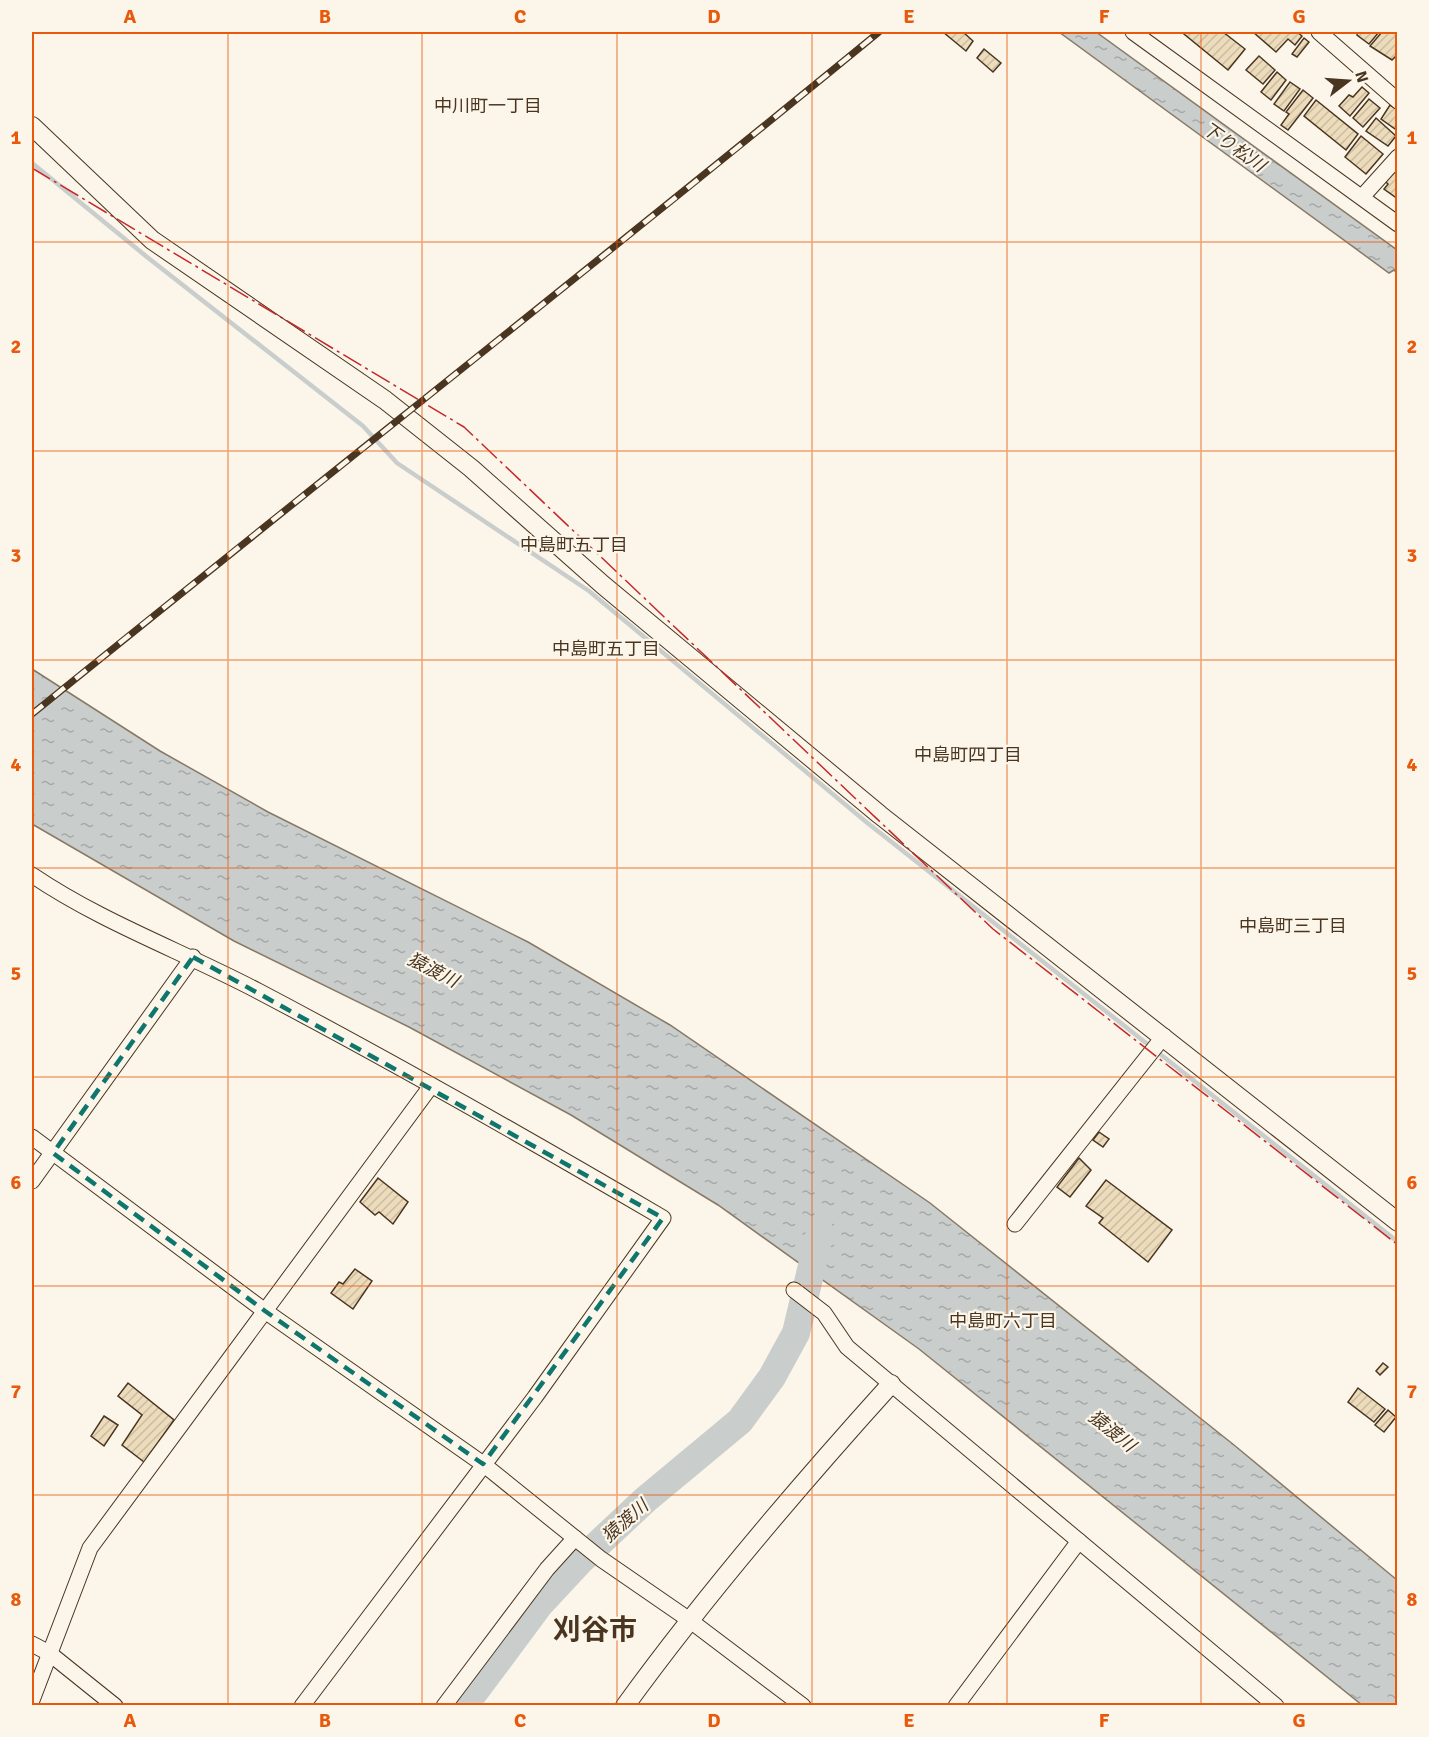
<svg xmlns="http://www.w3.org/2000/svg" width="1429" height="1737" viewBox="0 0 1429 1737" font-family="Signika,'Noto Sans JP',sans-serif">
<defs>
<pattern id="water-ripples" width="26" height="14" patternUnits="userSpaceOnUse" patternTransform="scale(1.5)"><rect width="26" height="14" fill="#c9cecd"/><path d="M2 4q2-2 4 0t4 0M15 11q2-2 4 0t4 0" fill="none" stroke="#a5a8a6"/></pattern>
<pattern id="building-hatch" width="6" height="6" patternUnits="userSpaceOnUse" patternTransform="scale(1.5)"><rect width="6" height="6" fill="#ecdcbc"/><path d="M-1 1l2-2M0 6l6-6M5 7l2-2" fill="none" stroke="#ccbda1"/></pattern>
</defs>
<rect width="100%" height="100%" fill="#fbf6e9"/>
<!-- water -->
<g fill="url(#water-ripples)" stroke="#887966" stroke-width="1.5">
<polygon points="1059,32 1096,32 1397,250 1397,273 1394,270 1389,273"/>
<polygon points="32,669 160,751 268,812 528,942 670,1025 930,1203 1234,1445 1397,1580 1397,1705 1362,1705 919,1349 718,1205 571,1115 409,1027 234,941 32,824"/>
</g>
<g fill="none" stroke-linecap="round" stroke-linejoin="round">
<!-- stream -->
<polyline stroke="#c9cecd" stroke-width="4.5" points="32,163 147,257 363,426 397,463 589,591 865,821 1398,1242"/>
<!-- river -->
<polyline stroke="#c9cecd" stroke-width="28" points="464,1706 540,1604 581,1560 645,1500 740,1421 772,1377 796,1333 820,1232"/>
</g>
<!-- building -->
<g fill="url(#building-hatch)" stroke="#4a3520" stroke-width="1.5">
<polygon points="943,32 963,32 973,41 966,51"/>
<polygon points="1187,32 1223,32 1245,49 1228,70 1184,34"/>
<polygon points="1253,32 1297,32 1302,36 1295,45 1288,39 1276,52"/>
<polygon points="1357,32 1379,32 1369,44 1357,35"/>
<polygon points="1382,32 1398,32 1398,54 1392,60 1370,46"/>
<polygon points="1304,38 1309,42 1297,57 1292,54"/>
<polygon points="984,49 1001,63 993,72 977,58"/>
<polygon points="1259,56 1275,70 1263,84 1246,70"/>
<polygon points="1277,72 1286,80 1271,100 1261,92"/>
<polygon points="1290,82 1300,89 1284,111 1274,104"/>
<polygon points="1362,87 1369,93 1350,116 1339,106 1349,95 1353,97"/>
<polygon points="1303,90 1313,98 1288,130 1281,125 1289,114 1286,112"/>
<polygon points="1369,99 1380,108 1363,127 1353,118"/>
<polygon points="1316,100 1358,134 1346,150 1304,116"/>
<polygon points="1390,105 1398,110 1398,131 1381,119"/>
<polygon points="1376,118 1396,136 1388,146 1366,131"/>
<polygon points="1361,136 1383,154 1366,174 1345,157"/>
<polygon points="1398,165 1398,199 1384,189 1388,184 1385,181"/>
<polygon points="1099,1132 1109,1139 1103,1147 1093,1140"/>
<polygon points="1079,1158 1091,1170 1070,1197 1057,1187"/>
<polygon points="378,1178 408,1202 393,1224 379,1212 375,1215 360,1202"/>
<polygon points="1106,1180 1172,1230 1148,1262 1099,1223 1103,1218 1086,1206"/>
<polygon points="355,1269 372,1281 353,1309 331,1293 339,1282 343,1284"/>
<polygon points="1383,1363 1388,1367 1380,1375 1376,1371"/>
<polygon points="128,1383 174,1420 144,1462 122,1445 142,1415 118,1396"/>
<polygon points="1358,1388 1385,1409 1374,1422 1348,1402"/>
<polygon points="1388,1410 1396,1417 1384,1432 1375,1425"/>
<polygon points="104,1416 118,1425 104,1446 91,1436"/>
</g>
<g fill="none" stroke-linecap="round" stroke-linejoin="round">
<!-- minor casing -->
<g stroke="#4a3520" stroke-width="17">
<g id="minor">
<polyline points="1133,32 1398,224"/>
<polyline points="1319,32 1398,101"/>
<polyline points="1362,197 1398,157"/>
<path d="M32,875C103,923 182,951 258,991C395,1063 530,1140 663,1218L535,1397L302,1706"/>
<polyline points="32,1137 265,1311 483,1464 601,1559 688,1619 803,1706"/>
<polyline points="32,1181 193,957"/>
<polyline points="1015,1224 1164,1036"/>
<polyline points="794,1290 824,1313 847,1347 1276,1706"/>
<polyline points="32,1644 49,1653 115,1706"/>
<polyline points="32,1700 90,1548 431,1086"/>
<polyline points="444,1706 547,1569 575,1538"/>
<polyline points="956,1706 1079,1541"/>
</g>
</g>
<!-- tertiary casing -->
<g stroke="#4a3520" stroke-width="20">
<g id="tertiary">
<polyline points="32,126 152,240 385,400 471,468 603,585 880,815 1398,1222"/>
<path d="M625,1706C707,1593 798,1487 891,1384"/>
</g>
</g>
<!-- minor -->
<use href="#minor" stroke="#fbf6e9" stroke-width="15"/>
<!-- tertiary -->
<use href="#tertiary" stroke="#fbf6e9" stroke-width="18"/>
<!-- rail casing -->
<g stroke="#4a3520" stroke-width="7">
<path id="rail" d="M32,714C313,486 599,262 879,32"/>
</g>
<!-- rail -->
<use href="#rail" stroke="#fbf6e9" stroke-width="4.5" stroke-dasharray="14" stroke-linecap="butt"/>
<!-- power -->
<polyline stroke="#c62828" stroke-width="1.5" stroke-dasharray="21 4.5 3 4.5" stroke-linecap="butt" points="32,168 464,427 993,929 1398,1245"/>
</g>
<!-- marked area -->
<path fill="none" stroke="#0f766e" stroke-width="4.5" stroke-dasharray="12 8" stroke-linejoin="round" d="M193,957L663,1218L483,1464L265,1311L53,1153Z"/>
<!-- grid -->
<path fill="none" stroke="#e8590c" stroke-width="1.5" stroke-opacity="0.55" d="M228,32V1706M422,32V1706M617,32V1706M812,32V1706M1007,32V1706M1201,32V1706M32,242H1398M32,451H1398M32,660H1398M32,868H1398M32,1077H1398M32,1286H1398M32,1495H1398"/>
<g text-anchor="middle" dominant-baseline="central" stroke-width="4.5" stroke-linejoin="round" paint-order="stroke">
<!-- neighbourhood labels -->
<g font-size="18" fill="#4a3520" stroke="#fbf6e9">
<text x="488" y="106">中川町一丁目</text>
<text x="574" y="545">中島町五丁目</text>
<text x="606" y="649">中島町五丁目</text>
<text x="968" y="755">中島町四丁目</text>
<text x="1293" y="926">中島町三丁目</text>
<text x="1003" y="1321">中島町六丁目</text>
</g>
<!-- water labels -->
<g font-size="18" font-style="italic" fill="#4a3520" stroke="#fbf6e9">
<text transform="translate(1234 147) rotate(35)">下り松川</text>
<text transform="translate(433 970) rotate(27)">猿渡川</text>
<text transform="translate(1112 1431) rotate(39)">猿渡川</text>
<text transform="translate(625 1521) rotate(-41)">猿渡川</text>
</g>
<!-- town labels -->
<g font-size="28" font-weight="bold" fill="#4a3520" stroke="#fbf6e9">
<text x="595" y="1630">刈谷市</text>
</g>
</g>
<!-- border -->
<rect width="1429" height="1737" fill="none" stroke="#fbf6e9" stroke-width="66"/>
<!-- north arrow -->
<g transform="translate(1348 81) rotate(73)" stroke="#fbf6e9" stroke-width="4.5" paint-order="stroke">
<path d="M0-4.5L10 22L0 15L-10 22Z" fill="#4a3520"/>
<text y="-9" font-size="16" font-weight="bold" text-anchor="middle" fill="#4a3520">N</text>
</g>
<rect x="33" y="33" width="1363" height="1671" fill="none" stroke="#e8590c" stroke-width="2"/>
<g font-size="20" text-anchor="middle" font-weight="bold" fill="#e8590c">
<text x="130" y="23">A</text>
<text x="325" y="23">B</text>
<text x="520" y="23">C</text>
<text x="714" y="23">D</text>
<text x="909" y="23">E</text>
<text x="1104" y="23">F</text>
<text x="1299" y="23">G</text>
<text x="16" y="144">1</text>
<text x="1412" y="144">1</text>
<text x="16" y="353">2</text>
<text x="1412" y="353">2</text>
<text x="16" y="562">3</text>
<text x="1412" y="562">3</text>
<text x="16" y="771">4</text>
<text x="1412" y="771">4</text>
<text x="16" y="980">5</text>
<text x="1412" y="980">5</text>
<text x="16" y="1189">6</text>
<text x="1412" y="1189">6</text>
<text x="16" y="1398">7</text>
<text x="1412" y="1398">7</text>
<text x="16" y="1606">8</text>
<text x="1412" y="1606">8</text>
<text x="130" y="1727">A</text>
<text x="325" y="1727">B</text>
<text x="520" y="1727">C</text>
<text x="714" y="1727">D</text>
<text x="909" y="1727">E</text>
<text x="1104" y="1727">F</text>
<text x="1299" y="1727">G</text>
</g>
</svg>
